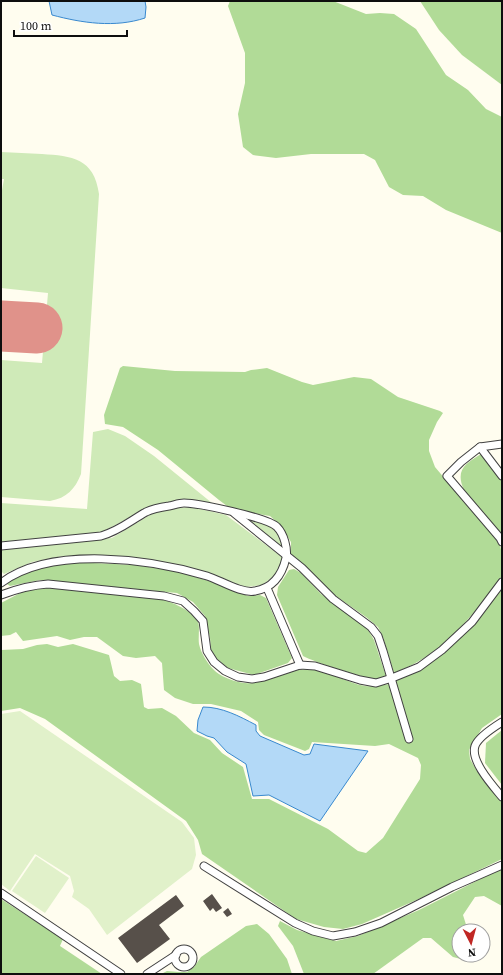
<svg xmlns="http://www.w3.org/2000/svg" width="503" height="975" viewBox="0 0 503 975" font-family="'Source Serif 4',serif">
<rect width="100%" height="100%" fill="#fffdef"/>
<!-- green -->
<g fill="#cfeab8">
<path d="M1,152C15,153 28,153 42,154C72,156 94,158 99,194L81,474C75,489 67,498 50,501L1,497V360L42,363L48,293L1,288V196L4,179H1Z"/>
<polygon points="108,429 125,436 154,456 212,503 194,500 178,500 161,504 140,512 102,532 51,539 1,542 1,503 87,509 93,432"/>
<polygon points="192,507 226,515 282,557 282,563 274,576 262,585 246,587 181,565 112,556 63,556 32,562 4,574 1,571 1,549 112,538 153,513 175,508"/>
<path d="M245,518C258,522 284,527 281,546Z"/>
</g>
<!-- forest -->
<g fill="#b1db97">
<polygon points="230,1 333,1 366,14 380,13 394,14 416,29 446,75 468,90 486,109 502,117 502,233 446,210 423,196 403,195 389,187 375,160 364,154 311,154 276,158 253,155 243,147 238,114 245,83 245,53 228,6"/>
<polygon points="420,1 502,1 502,85 462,55 439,30"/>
<path d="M123,366L175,371L245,372L251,370L267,368L302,382L313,385L354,377L371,379L398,397L440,411L443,413L437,422L429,440V451L435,467L499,543C503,552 503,567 501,577C480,607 451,643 419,661C411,666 402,669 394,673L383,637L378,627L366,617L330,592L291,555V542L280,525L270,516L231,509L219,500L158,450L123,427L105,424L104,415L120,368Z"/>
<path d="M481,454L502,481V535L464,490C455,470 465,464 481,454Z"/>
<path d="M72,562L135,565L175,571L219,584L248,596L260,595L266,598L292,658L288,663L254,675L228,668L216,658L211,650L210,638L205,616L193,602L177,593L40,580L10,586L7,584C18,569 54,566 72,562Z"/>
<path d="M294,569L301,573L321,594L367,628L374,640L386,676C383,677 379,678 376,679C366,679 314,662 303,656L277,595L278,587L289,570Z"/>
<path d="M502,587V714L482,728L469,750L470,759L477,771L502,801V859L421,898L362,924L343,929L324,927L296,919L202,854L198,840L186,821L45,719L20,708L1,711V650L23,649L37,645L47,644L58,647L73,644L109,655L114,676L120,681L132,680L141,684L144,707L148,709L162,708L176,716L194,733L210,740L222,753L243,767L252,799H269L328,829L358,851L366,853L383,838L420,779L421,765L418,758L389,744L375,746L312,742L309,749L305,751L264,735L259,730L258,722L241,711L211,704H193L175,698L164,690L162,663L155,656L136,658L123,656L97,637H84L70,640L57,636L23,641L16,632L10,635L1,636V603L24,591L46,588L160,598C172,603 191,609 198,622C200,628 198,637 199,644C201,653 207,663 214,670C221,678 243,685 254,683C272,680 286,670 307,669C327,669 346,683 365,686C374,687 381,685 390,684L406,742L412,741L395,680L446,651Z"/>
<polygon points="502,730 502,785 485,763 486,743"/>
<polygon points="502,868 502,906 484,896 475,897 463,915 468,931 459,931 459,955 479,955 469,961 453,957 431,938 423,938 373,974 304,974 293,946 278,926 280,921 297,930 336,941 358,936 419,910"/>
<polygon points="1,899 63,939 60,946 102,974 1,974"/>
<polygon points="257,924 269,934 287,959 292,974 161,974 167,971 179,972 187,972 194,967 201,957 246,926"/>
</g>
<!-- pitch -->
<g fill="#e1f1ca">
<polygon points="20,711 182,822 194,838 196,855 192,869 107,935 89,909 72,897 74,891 70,876 35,854 10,891 1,884 1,714"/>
<polygon points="36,856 69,878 45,913 12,891"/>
</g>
<!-- water -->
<g fill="#b3d9f7" stroke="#3989cf">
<path d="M49,1H145L146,7L145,18C115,28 82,23 52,15Z"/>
<path d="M203,707C222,707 239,716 256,725V731L260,736L304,755L310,754L314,744L368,751L320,821L269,795L253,796L246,764L227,752L214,738L207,736L197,731L198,720Z"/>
</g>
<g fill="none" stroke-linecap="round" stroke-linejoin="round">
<!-- runway -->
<polyline stroke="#e0928a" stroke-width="51" points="1,326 37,328"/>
</g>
<!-- building -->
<g fill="#57504a">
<polygon points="212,894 222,908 216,912 213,908 210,911 203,901"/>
<polygon points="176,895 184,906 159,925 170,939 137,963 118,938"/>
<polygon points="228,908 232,914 227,917 223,912"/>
</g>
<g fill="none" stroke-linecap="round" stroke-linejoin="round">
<!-- street casing -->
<g stroke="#414141" stroke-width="9">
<g id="street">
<polyline points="502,444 480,447 461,462 447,476 500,538 502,542"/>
<polyline points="480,447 502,476"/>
<polyline points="234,513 302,568 333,599 371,627 378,636 383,651 409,739"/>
<path d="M1,546L101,536C119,531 130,521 146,512C152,509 162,507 169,506C174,505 179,503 184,503C198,503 269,518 277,527C284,534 288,549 286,558C282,575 273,588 255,591C242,594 220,580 207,576C151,559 51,545 1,583"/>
<polyline points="267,588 300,665"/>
<path d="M1,595C17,589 31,585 48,584L164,596L183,601L194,611L203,621L207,651L214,662L225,671L238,677L252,679L264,677L300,665L315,666L360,680L376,683L392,678L419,667L442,650L472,622L502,582"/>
<path d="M502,722C494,727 478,737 475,746C470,761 493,786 502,797"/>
<polyline points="204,866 295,923 313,931 333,936 355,932 381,923 452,887 502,865"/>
<polyline points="1,893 121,974"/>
<circle cx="184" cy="958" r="9"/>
<polyline points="147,974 176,955"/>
</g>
</g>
<!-- street -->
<use href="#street" stroke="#fff" stroke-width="7"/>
</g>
<!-- border -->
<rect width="503" height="975" fill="none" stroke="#0e0e0e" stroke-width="4"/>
<!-- north arrow -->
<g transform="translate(471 943) rotate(174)"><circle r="19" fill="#ffffff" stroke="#9f9f9f"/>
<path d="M0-3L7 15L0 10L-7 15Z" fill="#c02724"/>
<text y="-6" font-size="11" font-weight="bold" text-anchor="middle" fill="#0e0e0e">N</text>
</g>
<!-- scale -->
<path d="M14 30v6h113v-6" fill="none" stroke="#0e0e0e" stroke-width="2"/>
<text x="20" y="30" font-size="12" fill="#0e0e0e" stroke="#ffffff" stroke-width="3" paint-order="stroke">100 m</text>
</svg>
